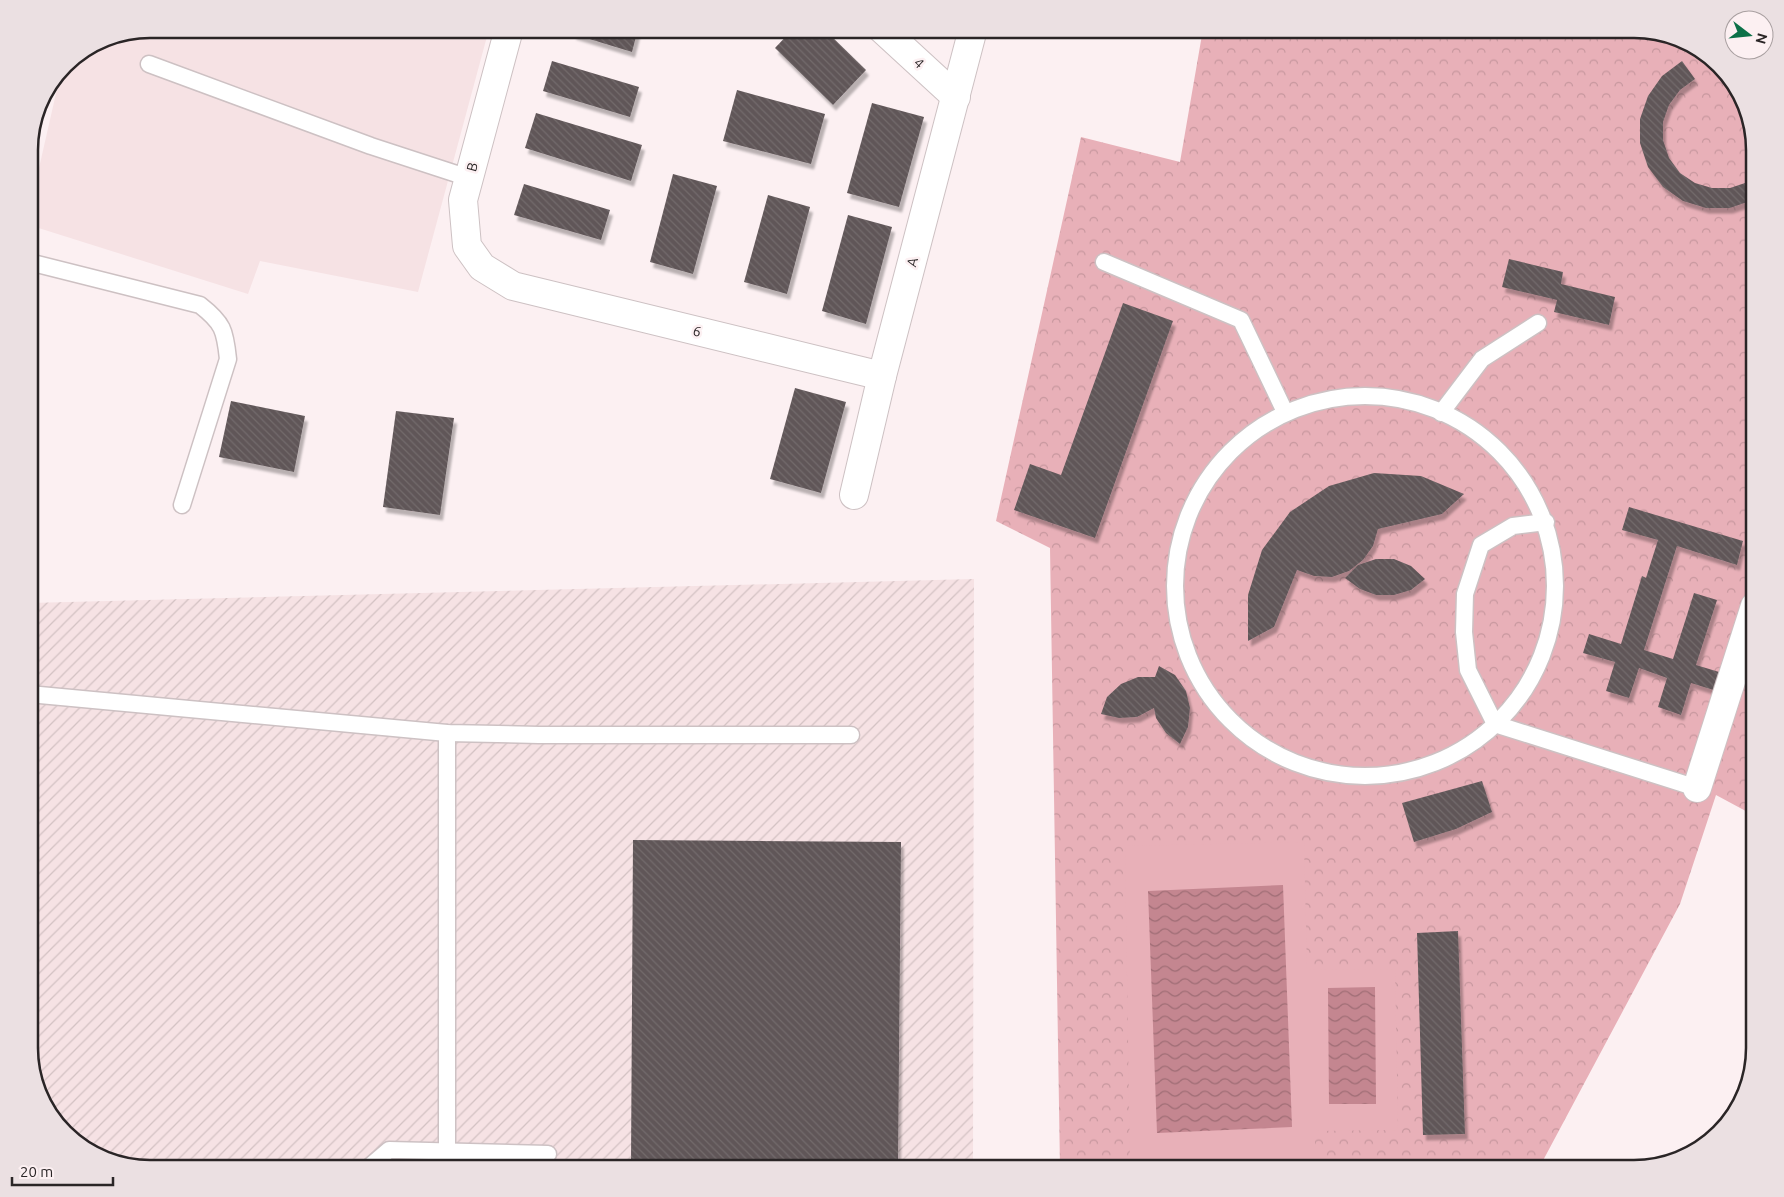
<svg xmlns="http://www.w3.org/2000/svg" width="1784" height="1197" viewBox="0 0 1784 1197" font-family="Ubuntu,sans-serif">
<defs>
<pattern id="industrial-furrows" width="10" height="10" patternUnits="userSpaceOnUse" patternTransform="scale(1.25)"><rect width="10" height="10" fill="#f6e2e4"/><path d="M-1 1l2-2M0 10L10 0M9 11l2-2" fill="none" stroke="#d3c2c3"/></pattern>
<pattern id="park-crowns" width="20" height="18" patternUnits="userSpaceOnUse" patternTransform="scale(1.25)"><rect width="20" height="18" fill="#e8b0b8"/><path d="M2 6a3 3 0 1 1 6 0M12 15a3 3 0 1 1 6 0" fill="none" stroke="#c7979e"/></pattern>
<pattern id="water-waves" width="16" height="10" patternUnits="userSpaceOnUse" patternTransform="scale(1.25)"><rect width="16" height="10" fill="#c48690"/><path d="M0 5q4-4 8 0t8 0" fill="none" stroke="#9f6d75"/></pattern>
<pattern id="building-back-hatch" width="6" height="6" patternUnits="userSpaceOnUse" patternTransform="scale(1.25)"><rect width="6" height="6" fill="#605658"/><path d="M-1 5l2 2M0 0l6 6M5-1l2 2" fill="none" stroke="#736b6c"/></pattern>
<filter id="shadow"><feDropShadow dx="3" dy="5.5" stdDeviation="1" flood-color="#0004"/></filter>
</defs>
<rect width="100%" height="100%" fill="#fcf0f2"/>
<!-- built -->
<polygon fill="#f6e2e4" points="150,29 489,29 418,292 260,261 248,294 29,225 29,212 62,67 104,38"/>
<!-- industrial -->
<polygon fill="url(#industrial-furrows)" points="974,579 973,1168 150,1168 82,1148 45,1108 29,1055 29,603"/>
<!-- park -->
<polygon fill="url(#park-crowns)" points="1203,29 1634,29 1702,49 1739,89 1755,149 1755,816 1716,795 1680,904 1539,1168 1060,1168 1050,548 996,521 1081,137 1180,162"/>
<!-- pitch -->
<polygon fill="#e8b0b8" points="1304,842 1307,970 1395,969 1398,1130 1315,1131 1315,1159 1130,1163 1125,846"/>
<!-- water -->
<g fill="url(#water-waves)">
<polygon points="1283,885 1292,1127 1157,1133 1148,891"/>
<polygon points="1375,987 1376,1104 1329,1104 1328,988"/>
</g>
<!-- building -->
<g fill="url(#building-back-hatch)" filter="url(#shadow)">
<polygon points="575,29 638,29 632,52 573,34"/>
<polygon points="793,29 824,29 866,70 833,105 775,48"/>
<polygon points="552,61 639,87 630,117 543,91"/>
<polygon points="1682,61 1695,79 1680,90 1669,105 1663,122 1663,140 1669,158 1680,173 1695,183 1712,188 1730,188 1748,182 1753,200 1730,208 1706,208 1683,201 1663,187 1648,167 1640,143 1640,119 1648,96 1662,76"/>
<polygon points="737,90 825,114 811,164 723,141"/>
<polygon points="872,103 924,117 899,207 847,193"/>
<polygon points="536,113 642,145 631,181 525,148"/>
<polygon points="673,174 717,186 693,274 650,262"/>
<polygon points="524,184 610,210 601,240 514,215"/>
<polygon points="768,195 810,207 787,294 744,282"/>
<polygon points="848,215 892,227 866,324 822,311"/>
<polygon points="1509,259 1563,272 1561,284 1615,297 1609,325 1554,312 1557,300 1502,287"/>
<polygon points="1123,303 1173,321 1095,538 1014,510 1030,464 1061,475"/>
<polygon points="795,388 846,402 821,493 770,479"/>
<polygon points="231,401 305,416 294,472 219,457"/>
<polygon points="396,411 454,418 440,515 383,507"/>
<polygon points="1374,473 1421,476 1464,494 1442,514 1378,529 1373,546 1363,560 1349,571 1332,577 1314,576 1297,570 1274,627 1248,641 1248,595 1262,550 1290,512 1329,486"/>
<polygon points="1629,507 1743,541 1737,565 1677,546 1644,650 1673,659 1694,593 1717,600 1696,665 1729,675 1723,693 1691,683 1681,715 1658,707 1667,678 1639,668 1629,698 1606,691 1615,662 1583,653 1589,634 1621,644 1642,576 1646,578 1658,540 1622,530"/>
<polygon points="1376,559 1394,559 1411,566 1425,579 1411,590 1394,595 1376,595 1360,589 1345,578 1358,565"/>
<polygon points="1159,666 1175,675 1186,691 1190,708 1188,727 1180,744 1166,733 1156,718 1154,708 1137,717 1119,718 1101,714 1107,697 1121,684 1138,677 1155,677"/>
<polygon points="1482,781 1492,812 1456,829 1414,842 1402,803"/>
<polygon points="633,840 901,842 898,1165 631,1164"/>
<polygon points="1458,931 1465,1134 1423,1135 1417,933"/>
<polygon points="1428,1163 1428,1168 1362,1168 1362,1167"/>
</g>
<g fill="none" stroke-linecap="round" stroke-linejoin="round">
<!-- lane casing -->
<g stroke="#cdc1c3" stroke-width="19">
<g id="lane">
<polyline points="149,64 371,146 469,178"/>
<path d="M29,262L200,305C223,323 225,330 228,359L182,505"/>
<polyline points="1104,262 1241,320 1285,412"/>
<circle cx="1365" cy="586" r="190"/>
<polyline points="1441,413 1482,359 1538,323"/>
<polyline points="1546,522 1513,526 1481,545 1465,594 1464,632 1468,670 1495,724 1697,788"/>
<polyline points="29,694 447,733 539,735 851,735"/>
<polyline points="447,1151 447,733"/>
<polyline points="368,1168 389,1150 548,1154"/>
</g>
</g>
<!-- street casing -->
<g stroke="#cdc1c3" stroke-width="30">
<g id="street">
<polyline points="509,29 463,200 467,246 482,267 513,286 882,376"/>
<polyline points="882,29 956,97"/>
<polyline points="854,495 882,376 973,29"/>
<polyline points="1697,788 1755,606"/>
</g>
</g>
<!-- lane -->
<use href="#lane" stroke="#fff" stroke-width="16"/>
<!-- street -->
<use href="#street" stroke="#fff" stroke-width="28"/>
</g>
<g text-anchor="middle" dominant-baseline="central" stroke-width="5" stroke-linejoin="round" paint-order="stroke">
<!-- street labels -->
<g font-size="14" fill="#2a2526" stroke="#fcf0f2">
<text transform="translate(919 63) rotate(43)">4</text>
<text transform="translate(472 167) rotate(-75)">B</text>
<text transform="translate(912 262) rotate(-75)">A</text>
<text transform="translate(697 331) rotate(14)">6</text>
</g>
</g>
<!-- crop -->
<path d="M0 0H1784V1197H0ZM150 38H1634A112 112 0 0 1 1746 150V1048A112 112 0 0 1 1634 1160H150A112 112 0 0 1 38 1048V150A112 112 0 0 1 150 38Z" fill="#ebe0e2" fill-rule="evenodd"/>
<path fill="none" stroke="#2a2526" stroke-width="2.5" d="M150 38H1634A112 112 0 0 1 1746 150V1048A112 112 0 0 1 1634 1160H150A112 112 0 0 1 38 1048V150A112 112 0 0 1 150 38Z"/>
<!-- north arrow -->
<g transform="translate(1749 35) rotate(106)"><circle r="24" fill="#fcf0f2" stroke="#a89fa0"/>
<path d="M0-4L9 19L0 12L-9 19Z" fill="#0c7148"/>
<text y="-8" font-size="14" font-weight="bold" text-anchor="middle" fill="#2a2526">N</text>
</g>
<!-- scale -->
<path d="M12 1177v8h101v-8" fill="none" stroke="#2a2526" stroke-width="2.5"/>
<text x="20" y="1177" font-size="15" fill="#2a2526" stroke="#fcf0f2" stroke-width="4" paint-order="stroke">20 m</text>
</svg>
